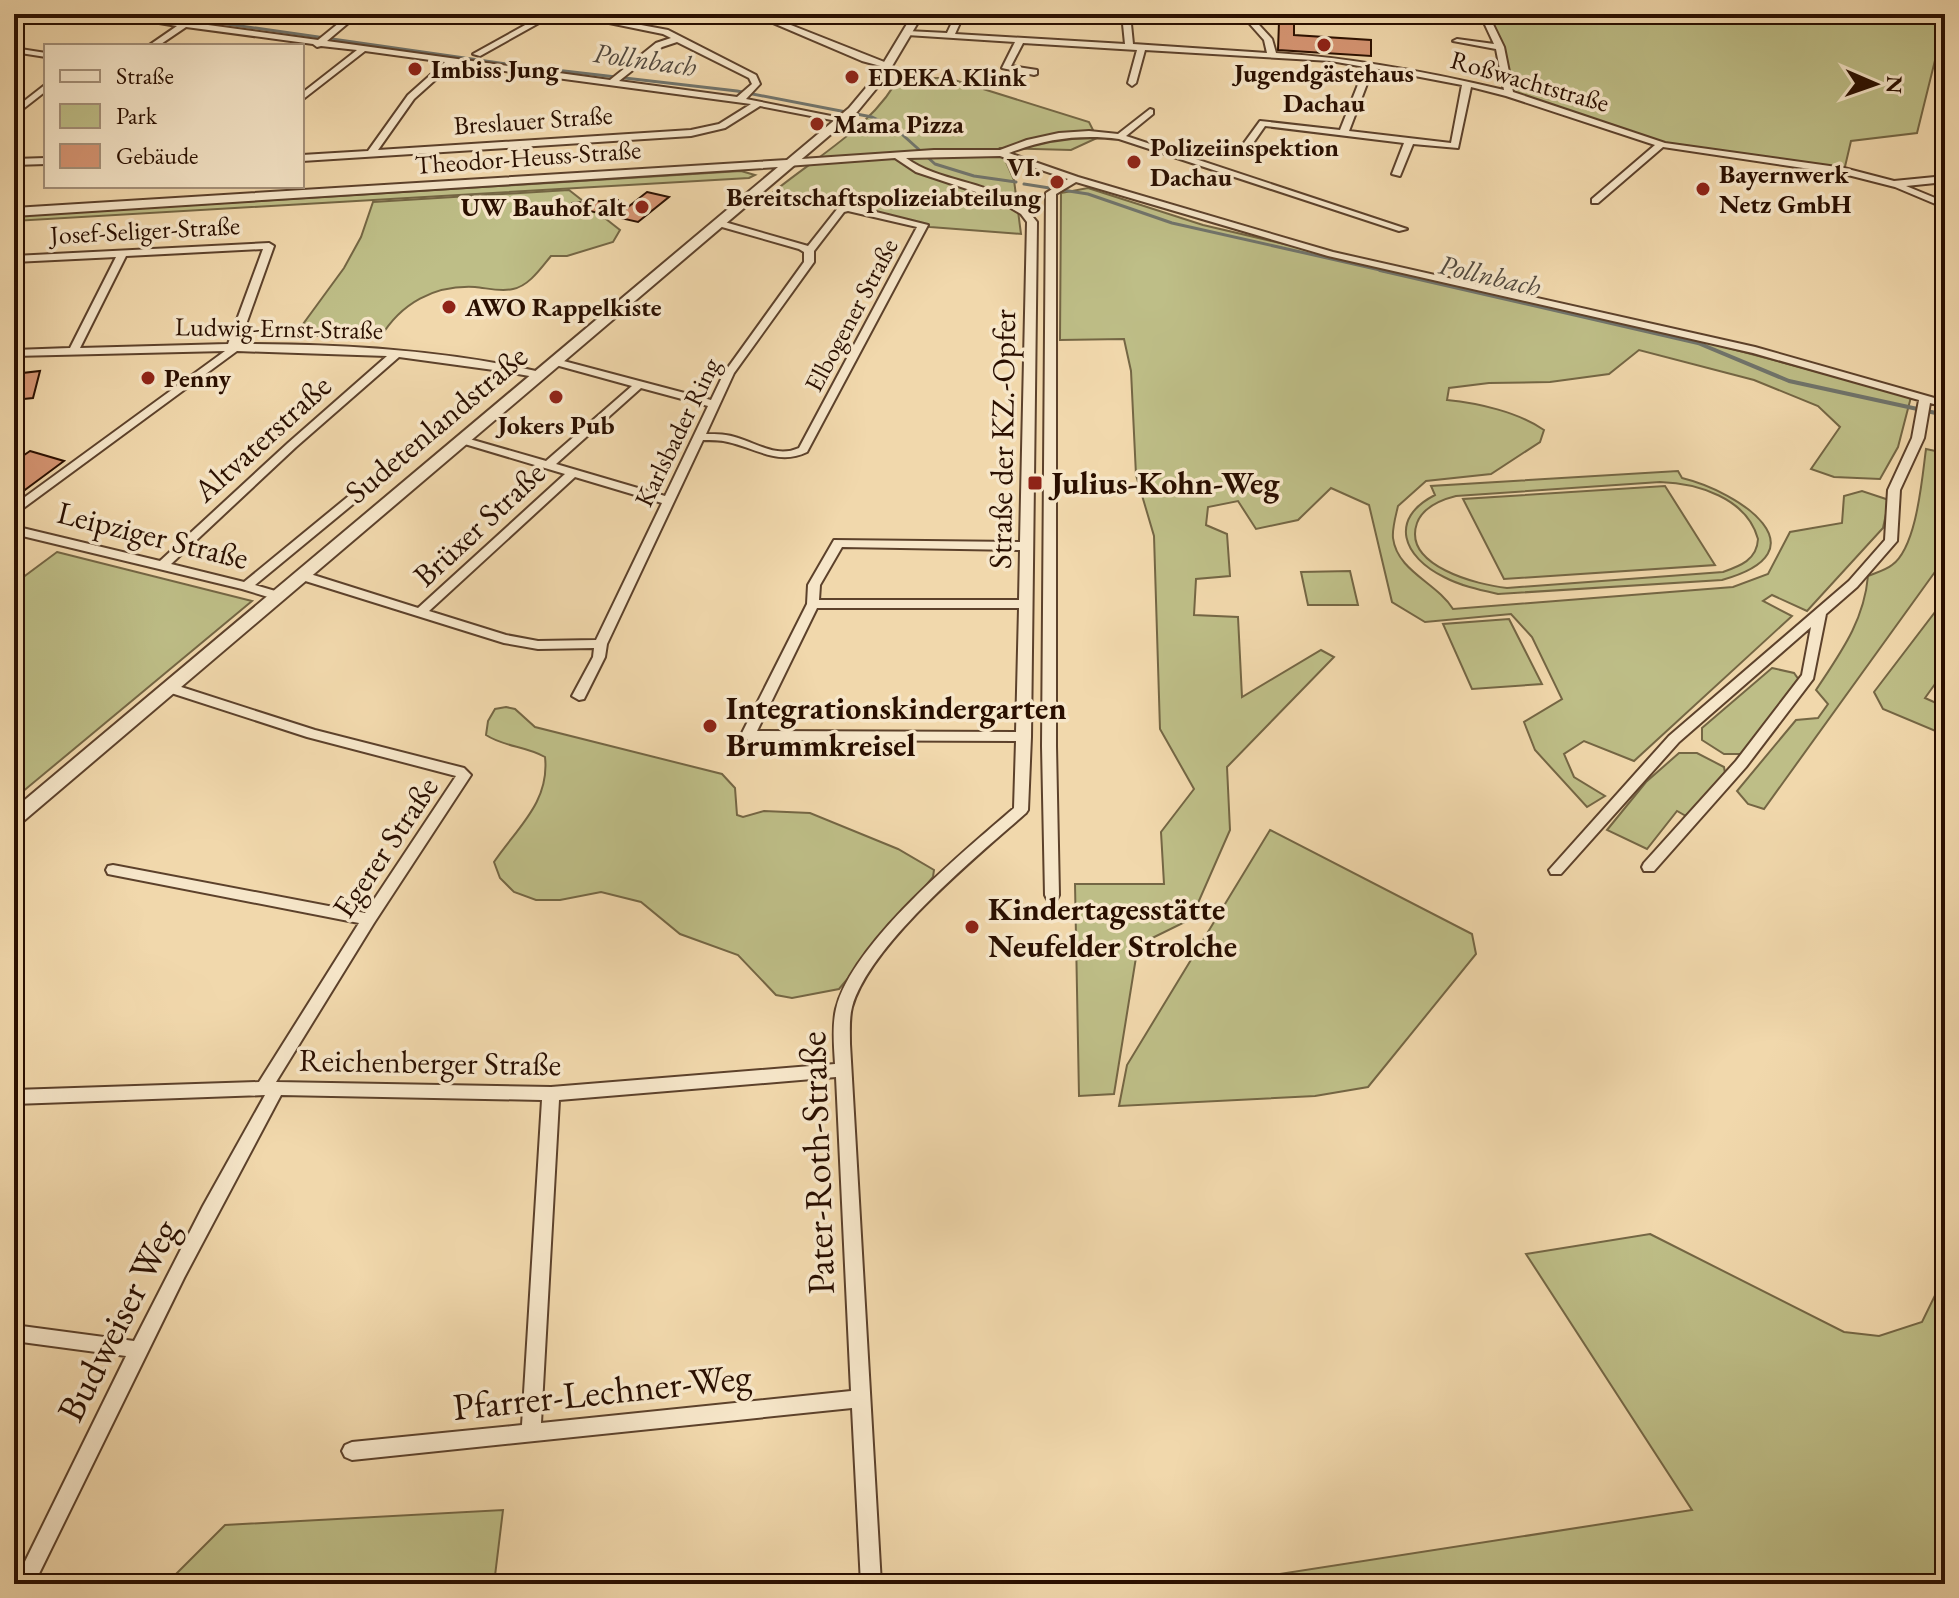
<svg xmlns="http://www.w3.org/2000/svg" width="1959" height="1598" viewBox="0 0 1959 1598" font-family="'EB Garamond',serif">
<rect width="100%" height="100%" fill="#f1d8ac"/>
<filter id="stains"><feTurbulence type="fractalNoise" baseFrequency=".0025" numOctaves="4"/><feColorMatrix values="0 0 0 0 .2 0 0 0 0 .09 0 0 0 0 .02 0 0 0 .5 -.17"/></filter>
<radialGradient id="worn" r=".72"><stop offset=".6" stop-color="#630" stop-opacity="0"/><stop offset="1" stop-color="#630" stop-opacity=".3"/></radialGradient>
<!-- green -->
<g fill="#bebe87" stroke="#746644" stroke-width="2" fill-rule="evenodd">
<polygon points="1484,14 1945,14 1945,20 1917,133 1851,141 1844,171 1664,145 1509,94 1500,47"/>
<path d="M902,71L926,78H948L1089,122L1097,138L1071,150L1000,148L1014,180L1021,234L930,227L771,194C815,157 877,125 902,71Z"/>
<polygon points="741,171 755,175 749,178 14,221 14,216"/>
<path d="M1088,188L1203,225L1721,346L1911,397L1898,447L1880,479L1834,477L1811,469L1840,427L1818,406L1754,380L1639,350L1609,374L1550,382L1489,383L1449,388L1447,400C1478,403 1518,412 1544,430L1540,442L1491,474L1426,481L1398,506C1396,515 1392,528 1393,538C1397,571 1437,583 1453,609L1733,587L1768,574L1790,532L1842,523L1844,496L1862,491L1889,500L1883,528L1807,611L1772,595L1763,601L1792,616L1634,761L1584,741L1564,754L1574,777L1605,796L1587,807L1535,750L1524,722L1562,699L1532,637L1511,614L1425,622L1392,602L1369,505L1331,488L1298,520L1256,529L1238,501L1208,507L1206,525L1227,534L1230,576L1196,579L1194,615L1238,617L1242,697L1321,650L1334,657L1227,767L1230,830L1191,919L1138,945L1114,1094L1079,1096L1075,884H1164L1161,832L1194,789L1160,729L1154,536L1136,475L1131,371L1124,339L1060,340L1061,193Z"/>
<path d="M569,190L620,230L613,242L567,256H551C541,268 529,286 513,289C500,292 487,288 475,287C434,285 401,303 380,338L295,335L344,268L361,237L373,202Z"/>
<path d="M1926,449L1945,453V558L1764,809L1748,804L1737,791L1796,720L1818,718L1828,704L1816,690C1841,652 1864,621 1868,576C1875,573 1886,570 1892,565C1917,547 1922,478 1926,449Z"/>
<path d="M1678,471L1682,478C1740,492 1826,551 1722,580L1498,594C1480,590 1461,586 1444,577C1403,557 1388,519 1435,495L1431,486ZM1660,482C1697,483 1747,498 1758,539C1757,560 1740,566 1723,572L1507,588C1478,585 1402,566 1417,523C1423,507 1440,500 1456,496Z"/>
<polygon points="1665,486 1715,565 1504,579 1463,499"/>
<polygon points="57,552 252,601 15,798 14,584"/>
<polygon points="1350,571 1358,605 1308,605 1301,572"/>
<polygon points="1945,599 1945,670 1925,698 1945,707 1945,735 1883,709 1874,692"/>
<polygon points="1509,619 1542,684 1472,689 1443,624"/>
<polygon points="1772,668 1794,673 1799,680 1741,754 1724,754 1702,740 1702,728"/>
<path d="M506,707L515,709L535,727L722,774L735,788L737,815L743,817L764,811L810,813L898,849L934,870L933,877L839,989L792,998L776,995L738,955L680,934L641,902L601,892L560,900H536L514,892L500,878L494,862C517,828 550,802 545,757C526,746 504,747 486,735L488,721L495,709Z"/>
<polygon points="1679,753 1697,753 1724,767 1725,773 1686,816 1677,811 1647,849 1607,830 1646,782"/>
<polygon points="1270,830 1472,934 1476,954 1368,1087 1315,1096 1119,1106 1127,1065"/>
<polygon points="1650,1234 1844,1332 1879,1336 1922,1322 1945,1275 1945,1584 1216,1584 1692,1510 1526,1254"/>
<polygon points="503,1510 494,1584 166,1584 225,1525"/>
</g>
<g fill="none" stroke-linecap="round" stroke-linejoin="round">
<!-- stream-far1 -->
<g stroke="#70746c" stroke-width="3">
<polyline points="157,14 521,66 737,91 872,117 895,128 935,164 974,176 1016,182"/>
<polyline points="1024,184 1088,194 1172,223 1389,272"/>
</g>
<!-- stream -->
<polyline stroke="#70746c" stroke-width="4" points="1380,270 1698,343 1789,381 1945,415"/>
</g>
<!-- building -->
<g fill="#d69573" stroke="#2a0f00" stroke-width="2">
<polygon points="1279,22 1294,23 1294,35 1371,40 1371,56 1278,50"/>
<polygon points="647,192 669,197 638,222 572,207 572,203 618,200 618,215"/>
<polygon points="40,371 33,398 14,400 14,374"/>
<polygon points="30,451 64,461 14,498 14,462"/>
</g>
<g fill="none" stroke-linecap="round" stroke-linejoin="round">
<!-- minor casing -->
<g stroke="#5c412b" stroke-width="4">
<g id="minor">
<path d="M105,14H127L318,40L350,14H359L327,41L610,80L656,43L671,38L663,34L565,14H582L668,30L756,75L760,84L746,99L846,119L842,122L760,106L725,128L691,136L302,161V155L368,151L408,95L445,62L365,51L302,100V93L357,50L321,46L317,47L313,44L186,27L158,46H148L177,26ZM677,42L749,78L752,84L737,97L619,81L662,47ZM453,64L751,104L719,124L691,130L378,150L414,99Z"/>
<polygon points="545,14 555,14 480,56 473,54"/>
<polygon points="752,14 763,14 892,65 888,68 862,61"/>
<path d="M956,14H964L955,34L1125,44L1122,14H1130L1133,44L1267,53L1264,40L1241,14H1249L1272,39L1276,53C1354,58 1428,72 1504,90L1496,49L1453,41L1457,39L1494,44L1480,14H1488L1504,47L1513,92L1665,143L1844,168L1894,181L1945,176V182L1906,186L1945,202V208L1895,187L1844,174L1663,147L1598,203H1592V199L1655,145L1506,96L1471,87L1458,148L1413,144L1400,176L1392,174L1404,143L1265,126L1244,156L1241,157L1236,154L1260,121L1340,130L1365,67L1331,61L1145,50L1136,83L1132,86L1128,83L1137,50L1023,43L1011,66L1037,70V74L1034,75L1002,68L1015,42L907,35L903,33L907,31L947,33ZM1373,68L1462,85L1451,143L1349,131Z"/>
<path d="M1399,14H1421C1416,18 1404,18 1399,14Z"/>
<polygon points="14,48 46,53 46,57 14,52"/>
<polygon points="46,84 46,91 14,116 14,109"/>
<path d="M1150,109L1153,110V114L1126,136L1407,229L1399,231L1119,139C1080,134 1045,139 1009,153L1078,177L1333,252L1755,347L1945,401V407L1930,403L1924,438L1900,490L1897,541L1857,587L1826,614L1813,679L1746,767L1654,871H1644L1642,867L1644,863L1736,761L1802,675L1811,627L1679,742L1561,874H1551L1549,870L1669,736L1849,581L1885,540L1888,490L1912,438L1919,400L1753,353L1328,256L1076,182L1056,194V746L1059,895L1057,899H1047L1045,895L1042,746L1046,193L1068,179L1000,156L906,158C946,187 1005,179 1037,222L1031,737L1028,810L1026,813C976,857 870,944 852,1007C849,1018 850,1032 850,1044L881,1584H861L852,1408L352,1460L345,1457L342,1451L345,1445L352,1442L522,1425L542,1100L281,1095L184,1278L34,1584H14L126,1356L14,1341V1325L134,1341L203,1206L265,1095L14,1104V1090L259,1082L359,923L113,875L108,874L106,870L108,866L113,865L365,913L456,776L307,737L165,691L163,688L165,685H175L315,730L464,768L471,775L374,923L276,1082L551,1087L835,1064C834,1047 832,1026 836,1009C852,943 962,853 1014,808L1016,741L748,740L741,735L807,604L808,585L834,540L1020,542L1027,222L1021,214L994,198L916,172L895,158L787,166L782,163L787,160L934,150H1000L1027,140L1059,133L1089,131L1118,134ZM842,547L1020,550L1019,600H819L820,585ZM817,608H1019L1016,732L757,731ZM836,1077L851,1391L541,1423L559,1100Z"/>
<polygon points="46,158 46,164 14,165 14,159"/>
<path d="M848,205L928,225L807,452C778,466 756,448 728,442C720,440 711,440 703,440L607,644L605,657L584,699L579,700L572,696L593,657L594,648L538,649L504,643L299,579L297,576L303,572L307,573L418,608L565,474L458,442V438H466L546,461L632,386L552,364V360L556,359L711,400L724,373L804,262V252L799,249L715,225V221H721L808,246L838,208ZM848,211L917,227L799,448C777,458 758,444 738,438C727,434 717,434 706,434L734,373L814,262V251L844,212ZM641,388L708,406L665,496L556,464ZM575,477L662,503L596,640L538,641L506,635L429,611Z"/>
<path d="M269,243L274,246L239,344C342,344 445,350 545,373L546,375L541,378L512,373L255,585L282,593L284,596L282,599L278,600L242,589L14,534V526L160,561L288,443L387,356L237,351L14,515V505L225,351L14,356V350L70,348L116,257L14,262V256ZM263,249L228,344L80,348L126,256ZM399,357L501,371L244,582L171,564L296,447Z"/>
</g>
</g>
<!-- tertiary casing -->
<g stroke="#5c412b" stroke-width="4">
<polygon id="tertiary" points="913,14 923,14 885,78 857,112 20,824 14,825 14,809 778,167 14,216 14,208 787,160 849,108 875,77"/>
</g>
<!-- minor -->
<use href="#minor" fill="#f6e6c9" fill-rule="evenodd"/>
<!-- tertiary -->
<use href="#tertiary" fill="#f6e6c9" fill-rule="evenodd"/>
</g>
<!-- markers -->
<g fill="#8f2418" stroke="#f6e6c9" stroke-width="3">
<circle cx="1324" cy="45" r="8"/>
<circle cx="415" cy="69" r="8"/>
<circle cx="852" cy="77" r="8"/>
<circle cx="817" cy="124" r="8"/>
<circle cx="1134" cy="162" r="8"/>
<circle cx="1057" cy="182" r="8"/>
<circle cx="1703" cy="189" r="8"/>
<circle cx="642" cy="207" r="8"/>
<circle cx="449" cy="307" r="8"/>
<circle cx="148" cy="378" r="8"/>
<circle cx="556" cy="397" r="8"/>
<rect x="1027" y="475" width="16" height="16" rx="4"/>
<circle cx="710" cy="726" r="8"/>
<circle cx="972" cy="927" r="8"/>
</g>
<g text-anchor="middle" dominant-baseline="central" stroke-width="7" stroke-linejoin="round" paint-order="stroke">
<!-- far-poi labels -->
<g font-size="26" font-weight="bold" fill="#2a0f00" stroke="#f6e6c9" text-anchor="start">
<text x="431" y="69">Imbiss Jung</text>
<text x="1324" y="73" text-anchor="middle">Jugendgästehaus<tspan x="1324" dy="30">Dachau</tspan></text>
<text x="868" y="77">EDEKA Klink</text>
<text x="833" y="124">Mama Pizza</text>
<text x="1150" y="147">Polizeiinspektion<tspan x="1150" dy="30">Dachau</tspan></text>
<text x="1041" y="167" text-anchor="end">VI.<tspan x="1041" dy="30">Bereitschaftspolizeiabteilung</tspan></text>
<text x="1719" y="174">Bayernwerk<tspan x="1719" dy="30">Netz GmbH</tspan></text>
<text x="626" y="207" text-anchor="end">UW Bauhof alt</text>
<text x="465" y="307">AWO Rappelkiste</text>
<text x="164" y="378">Penny</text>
<text x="556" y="425" text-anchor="middle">Jokers Pub</text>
</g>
<!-- far-street labels -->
<g font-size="26" fill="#2a0f00" stroke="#f6e6c9">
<text transform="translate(1530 81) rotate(16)">Roßwachtstraße</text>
<text transform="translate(533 120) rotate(-4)">Breslauer Straße</text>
<text transform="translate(528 157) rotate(-4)">Theodor-Heuss-Straße</text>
<text transform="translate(145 230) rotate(-3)">Josef-Seliger-Straße</text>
<text transform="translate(851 315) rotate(-62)">Elbogener Straße</text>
<text transform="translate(279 328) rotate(1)">Ludwig-Ernst-Straße</text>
<text transform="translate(677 432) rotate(-64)">Karlsbader Ring</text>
</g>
<!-- far-water labels -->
<g font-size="28" font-style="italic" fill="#534a3f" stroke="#f6e6c9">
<text transform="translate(645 59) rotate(8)">Pollnbach</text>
<text transform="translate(1490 275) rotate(13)">Pollnbach</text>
</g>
<!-- street labels -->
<g font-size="32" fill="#2a0f00" stroke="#f6e6c9">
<text transform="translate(436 424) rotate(-40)">Sudetenlandstraße</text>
<text transform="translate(262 438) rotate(-42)">Altvaterstraße</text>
<text transform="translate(1002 439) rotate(-89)">Straße der KZ.-Opfer</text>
<text transform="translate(479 524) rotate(-43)">Brüxer Straße</text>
<text transform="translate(153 535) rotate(14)">Leipziger Straße</text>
<text transform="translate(385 847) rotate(-56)">Egerer Straße</text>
<text transform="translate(430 1062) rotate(1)">Reichenberger Straße</text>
</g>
<!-- poi labels -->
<g font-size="32" font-weight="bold" fill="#2a0f00" stroke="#f6e6c9" text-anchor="start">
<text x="1051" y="483">Julius-Kohn-Weg</text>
<text x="726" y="708">Integrationskindergarten<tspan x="726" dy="37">Brummkreisel</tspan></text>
<text x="988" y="909">Kindertagesstätte<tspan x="988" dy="37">Neufelder Strolche</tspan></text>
</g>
<!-- near-street labels -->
<g font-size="38" fill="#2a0f00" stroke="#f6e6c9">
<text transform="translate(816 1163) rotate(-92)">Pater-Roth-Straße</text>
<text transform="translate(117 1320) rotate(-63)">Budweiser Weg</text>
<text transform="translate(602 1391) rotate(-6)">Pfarrer-Lechner-Weg</text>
</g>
</g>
<!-- margin -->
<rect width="1959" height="1598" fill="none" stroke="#f1d8ac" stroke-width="48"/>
<rect x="16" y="16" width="1927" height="1566" fill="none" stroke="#2a0f00" stroke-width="4"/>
<rect x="24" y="24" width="1911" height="1550" fill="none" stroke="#2a0f00" stroke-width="2"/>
<!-- legend -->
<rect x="44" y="44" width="260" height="144" fill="#f6e6c9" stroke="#a49079" stroke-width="2"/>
<rect x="60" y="70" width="40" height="12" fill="#f6e6c9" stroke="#a49079" stroke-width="2"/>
<text x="116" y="84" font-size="24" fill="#2a0f00">Straße</text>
<rect x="60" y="104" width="40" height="24" fill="#bebe87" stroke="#a49079" stroke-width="2"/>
<text x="116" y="124" font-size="24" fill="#2a0f00">Park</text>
<rect x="60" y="144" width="40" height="24" fill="#d69573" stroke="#a49079" stroke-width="2"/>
<text x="116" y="164" font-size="24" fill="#2a0f00">Gebäude</text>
<!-- north arrow -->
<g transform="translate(1875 84) rotate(92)" stroke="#f6e6c9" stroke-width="6" paint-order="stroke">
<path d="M0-6L14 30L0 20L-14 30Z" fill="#2a0f00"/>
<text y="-12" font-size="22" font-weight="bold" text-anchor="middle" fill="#2a0f00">N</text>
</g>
<rect width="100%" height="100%" filter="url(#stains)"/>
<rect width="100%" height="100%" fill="url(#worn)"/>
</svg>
